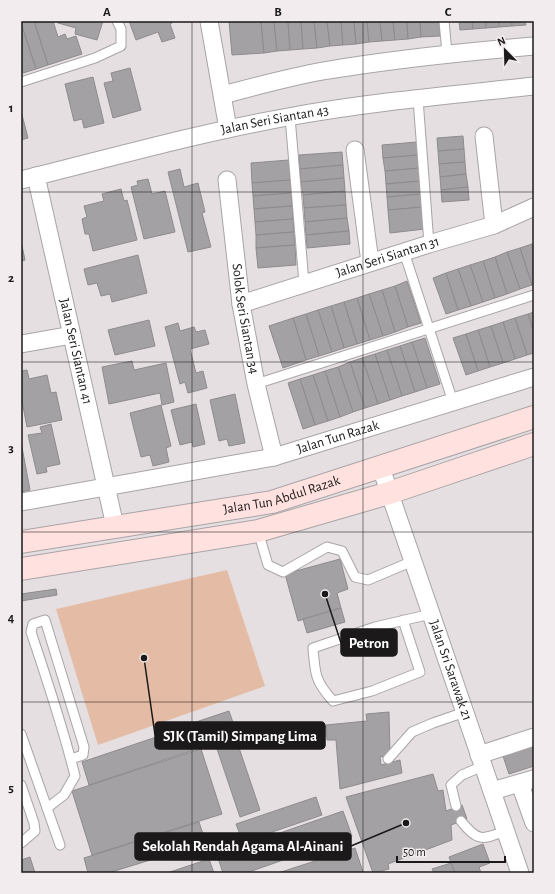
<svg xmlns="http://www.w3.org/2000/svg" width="555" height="894" viewBox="0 0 555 894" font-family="'Alegreya Sans',sans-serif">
<rect width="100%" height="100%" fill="#e5dfe1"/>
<!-- green -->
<polygon fill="#e4bca5" points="227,570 265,686 98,745 56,609"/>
<!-- building -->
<g fill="#a4a1a4" stroke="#8e8a8e">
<polygon points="25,21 34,21 48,65 36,69 21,23"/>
<polygon points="43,21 53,21 58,37 65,34 67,39 76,36 82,54 48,65 35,23"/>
<polygon points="58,21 103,21 97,40 75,34 76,28 58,23"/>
<polygon points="129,21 171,21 172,23 170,24 175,38 162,42 158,32 136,40"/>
<polygon points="229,21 261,21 264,53 232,55"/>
<polygon points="261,21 274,21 277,51 264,53"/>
<polygon points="274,21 288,21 290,50 277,51"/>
<polygon points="288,21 301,21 303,49 290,50"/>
<polygon points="301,21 314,21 317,48 303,49"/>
<polygon points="314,21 327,21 330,46 317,48"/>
<polygon points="327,21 341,21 343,45 330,46"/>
<polygon points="341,21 354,21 356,44 343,45"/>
<polygon points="354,21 367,21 369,42 356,44"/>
<polygon points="367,21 380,21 382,41 369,42"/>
<polygon points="380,21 393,21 395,40 382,41"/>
<polygon points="393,21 407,21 408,39 395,40"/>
<polygon points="407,21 420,21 421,37 408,39"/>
<polygon points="420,21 439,21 440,36 421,37"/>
<polygon points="459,21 472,21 473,29 460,30"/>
<polygon points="472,21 486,21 486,28 473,29"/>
<polygon points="486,21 499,21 499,27 486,28"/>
<polygon points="499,21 512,21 512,26 499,27"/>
<polygon points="512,21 525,21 526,25 512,26"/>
<polygon points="21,23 36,69 23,73 21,68"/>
<polygon points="130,68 141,110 113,118 104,83 113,81 111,73"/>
<polygon points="93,77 104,123 84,128 82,119 74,121 65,84"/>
<polygon points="21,111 28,138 21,140"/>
<polygon points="463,136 464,149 438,151 437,138"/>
<polygon points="417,142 418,155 383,158 382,145"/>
<polygon points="464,149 465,162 439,164 438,151"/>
<polygon points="342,152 343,165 300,169 299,155"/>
<polygon points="418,155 420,168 385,171 383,158"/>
<polygon points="289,160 290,180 252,183 251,163"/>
<polygon points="465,162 466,174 440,177 439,164"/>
<polygon points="343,165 344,178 301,182 300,169"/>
<polygon points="420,168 421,181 386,184 385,171"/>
<polygon points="180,169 184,187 198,183 205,212 202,213 211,247 188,252 168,172"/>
<polygon points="466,174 468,187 441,190 440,177"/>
<polygon points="344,178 345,191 303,195 301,182"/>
<polygon points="148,179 152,194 165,191 175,232 144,239 131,187 138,185 137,181"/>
<polygon points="290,180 291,193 253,196 252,183"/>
<polygon points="421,181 422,194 387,197 386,184"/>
<polygon points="468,187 469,200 442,202 441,190"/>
<polygon points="121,189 124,201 127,200 137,240 93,251 89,234 85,234 82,219 87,217 84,206 104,201 102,194"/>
<polygon points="345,191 346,205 304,208 303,195"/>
<polygon points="291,193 292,206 254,209 253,196"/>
<polygon points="422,194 423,207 388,210 387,197"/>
<polygon points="346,205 347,218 305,222 304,208"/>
<polygon points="292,206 293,219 255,222 254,209"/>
<polygon points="423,207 425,229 390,233 388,210"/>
<polygon points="347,218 349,231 306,235 305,222"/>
<polygon points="293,219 294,232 256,235 255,222"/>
<polygon points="349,231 350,244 307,248 306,235"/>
<polygon points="294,232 295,245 256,248 256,235"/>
<polygon points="21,241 25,260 21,261"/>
<polygon points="532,244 534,249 534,285 532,285 520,248"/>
<polygon points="295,245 296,265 258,268 256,248"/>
<polygon points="520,248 532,285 520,289 507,252"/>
<polygon points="507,252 520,289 507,294 495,257"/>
<polygon points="138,255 147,293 112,302 110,294 101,296 97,283 88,285 84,269"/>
<polygon points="495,257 507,294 495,298 483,261"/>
<polygon points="483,261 495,298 483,302 470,265"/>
<polygon points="470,265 483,302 471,306 458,269"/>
<polygon points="458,269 471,306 458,310 446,273"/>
<polygon points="446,273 458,310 446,314 433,278"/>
<polygon points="407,281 421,323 408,327 395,286"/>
<polygon points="395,286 408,327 395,332 382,290"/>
<polygon points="382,290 395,332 383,336 369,294"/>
<polygon points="369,294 383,336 370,340 357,298"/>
<polygon points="357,298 370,340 357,344 344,302"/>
<polygon points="344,302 357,344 344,348 331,306"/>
<polygon points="331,306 344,348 332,352 318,310"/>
<polygon points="318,310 332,352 319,356 306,314"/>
<polygon points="534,312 534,333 528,314"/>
<polygon points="306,314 319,356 306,360 293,318"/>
<polygon points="528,314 534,333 534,353 527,355 515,318"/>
<polygon points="293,318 306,360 283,368 269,326"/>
<polygon points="515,318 527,355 515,359 503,322"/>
<polygon points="149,320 155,346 115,355 108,330"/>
<polygon points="503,322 515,359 503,363 491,326"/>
<polygon points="178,323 180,331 194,327 196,332 205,330 209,344 190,349 196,373 203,371 207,388 188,393 185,382 180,384 165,327"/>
<polygon points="491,326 503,363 490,367 478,330"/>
<polygon points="478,330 490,367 478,371 466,334"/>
<polygon points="466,334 478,371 466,375 453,338"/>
<polygon points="425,338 440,384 427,388 412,342"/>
<polygon points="412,342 427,388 415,392 400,346"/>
<polygon points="400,346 415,392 402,396 387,350"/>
<polygon points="387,350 402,396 390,400 375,354"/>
<polygon points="375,354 390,400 378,404 362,358"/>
<polygon points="362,358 378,404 365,408 350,362"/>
<polygon points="132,361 134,370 166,363 174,402 162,405 160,393 109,404 102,367"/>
<polygon points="350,362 365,408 353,412 338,367"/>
<polygon points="338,367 353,412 340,417 325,371"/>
<polygon points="27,370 29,379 47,375 51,393 56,392 62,420 27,427 21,396 21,371"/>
<polygon points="325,371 340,417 328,421 313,375"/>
<polygon points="313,375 328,421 315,425 300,379"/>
<polygon points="300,379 315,425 303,429 288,383"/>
<polygon points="235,394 245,443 229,446 227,439 219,441 210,400"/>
<polygon points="196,404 205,444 193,447 192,442 180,445 171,410"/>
<polygon points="161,405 171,446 166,448 169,462 153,466 150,455 141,457 130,413"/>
<polygon points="51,424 60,464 46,467 47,472 37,474 28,435 42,433 40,427"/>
<polygon points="21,442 30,490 21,492"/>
<polygon points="340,559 348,589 337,593 341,608 298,621 285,574"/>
<polygon points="56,589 57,595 21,601 21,594"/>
<polygon points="341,608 345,622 307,633 303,619"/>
<polygon points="229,711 236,731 203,743 196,722"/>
<polygon points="389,712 390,755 380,757 381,765 400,760 402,773 340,789 336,740 327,740 326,725 367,721 366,714"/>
<polygon points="195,724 203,747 89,785 82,762"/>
<polygon points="234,733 260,810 240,817 214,740"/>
<polygon points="534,746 534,766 509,774 503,756"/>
<polygon points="201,749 222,814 92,855 72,791"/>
<polygon points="433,774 438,791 443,790 446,811 462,805 467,819 451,825 452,840 388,864 389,869 373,873 346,797"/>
<polygon points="316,797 322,815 243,842 236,824"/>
<polygon points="343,811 352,836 246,873 223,873 217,855"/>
<polygon points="199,822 206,843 108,873 88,873 84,858"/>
<polygon points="483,844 490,863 479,867 481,873 455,873 449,857"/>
<polygon points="355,848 363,872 359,873 278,873"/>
<polygon points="30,857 35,873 21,873 21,860"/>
<polygon points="209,859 214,873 167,873"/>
<polygon points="451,863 455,873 434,873 432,869"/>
</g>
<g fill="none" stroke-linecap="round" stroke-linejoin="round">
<!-- lane casing -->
<g stroke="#a9a4a6" stroke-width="11">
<g id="lane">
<polyline points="444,21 447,53"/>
<polyline points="21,82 95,58 121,46 121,29 117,21"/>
<polyline points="418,99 429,244"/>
<polyline points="290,117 304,283"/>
<polyline points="404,252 453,402"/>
<polyline points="256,384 534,295"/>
<polyline points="258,531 268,565 283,572 327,547 342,551 355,577 368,580 413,561"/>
<path d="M403,620L420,672L372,691L333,701C315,681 315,674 313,648L375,627L431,614"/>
<polyline points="21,734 60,845"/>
<polyline points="388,759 412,732 433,723 465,712"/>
<polyline points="21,785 34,823 35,831 21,843"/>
<polyline points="456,806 451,785 462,775 483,766"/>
<path d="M47,808L64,795L75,776C63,727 47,680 31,632L33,624L45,620L84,747L83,755L71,759"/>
<path d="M461,821C478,842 482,840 505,831"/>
</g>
</g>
<!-- street casing -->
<g stroke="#a9a4a6" stroke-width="19">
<g id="street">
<polyline points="209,21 228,129"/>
<path d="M223,95C256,86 290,77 323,71C393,59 463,52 534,46"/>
<polyline points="484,136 494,225"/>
<polyline points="355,150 370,262"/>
<path id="s1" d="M36,176L115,526"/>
<path id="s2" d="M21,180C110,158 198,133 288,117C369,102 452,95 534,86"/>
<path id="s3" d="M227,180L241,304L256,384L274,457"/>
<path id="s4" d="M241,304L429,244L494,225L534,207"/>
<polyline points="21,344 72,335"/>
<path id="s5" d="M381,468L520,873"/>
<path id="s6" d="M21,502L274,457L534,377"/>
<polyline points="479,755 534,737"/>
<polyline points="520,784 534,823"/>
<polyline points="492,791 534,779"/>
</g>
</g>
<!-- secondary casing -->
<g stroke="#a9a4a6" stroke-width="24">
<g id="secondary">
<path id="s7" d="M21,542L272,502L534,417"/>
<polyline points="21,569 258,531 389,493 534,444"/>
</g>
</g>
<!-- lane -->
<use href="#lane" stroke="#fff" stroke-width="9"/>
<!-- street -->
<use href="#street" stroke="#fff" stroke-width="17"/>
<!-- secondary -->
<use href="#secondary" stroke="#ffe1df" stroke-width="22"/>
</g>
<!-- grid -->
<path fill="none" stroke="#1b191a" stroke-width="1" stroke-opacity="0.55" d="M192,21V873M363,21V873M21,192H534M21,362H534M21,532H534M21,702H534"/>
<g text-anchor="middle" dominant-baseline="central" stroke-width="3.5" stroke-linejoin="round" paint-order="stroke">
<!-- street labels -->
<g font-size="14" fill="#1b191a" stroke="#f2ecee">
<text stroke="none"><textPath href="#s2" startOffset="261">Jalan Seri Siantan 43</textPath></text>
<text stroke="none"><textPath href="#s4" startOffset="154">Jalan Seri Siantan 31</textPath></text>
<text stroke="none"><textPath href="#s3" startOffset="140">Solok Seri Siantan 34</textPath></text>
<text stroke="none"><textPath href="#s1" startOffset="180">Jalan Seri Siantan 41</textPath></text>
<text stroke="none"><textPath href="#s6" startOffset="324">Jalan Tun Razak</textPath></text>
<text stroke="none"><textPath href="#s7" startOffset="265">Jalan Tun Abdul Razak</textPath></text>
<text stroke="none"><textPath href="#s5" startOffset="214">Jalan Sri Sarawak 21</textPath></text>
</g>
</g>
<!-- callouts -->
<path fill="none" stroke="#1b191a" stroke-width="1.5" d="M325 594L341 643M144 658L155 735M406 823L351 846"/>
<g fill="#1b191a" stroke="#f2ecee" stroke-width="1.5">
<circle cx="325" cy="594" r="4"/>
<circle cx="144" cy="658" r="4"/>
<circle cx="406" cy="823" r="4"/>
</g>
<g fill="#1b191a" stroke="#1b191a" stroke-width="1.5">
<rect x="341" y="629" width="56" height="27" rx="4"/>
<rect x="155" y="722" width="170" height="27" rx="4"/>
<rect x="135" y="833" width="216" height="27" rx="4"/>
</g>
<g font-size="15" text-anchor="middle" font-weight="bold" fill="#fff">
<text x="369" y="648">Petron</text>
<text x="240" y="741">SJK (Tamil) Simpang Lima</text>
<text x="243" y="851">Sekolah Rendah Agama Al-Ainani</text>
</g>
<!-- border -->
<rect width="555" height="894" fill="none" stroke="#f2ecee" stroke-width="44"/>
<!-- north arrow -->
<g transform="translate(505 50) rotate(337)" stroke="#f2ecee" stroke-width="3" paint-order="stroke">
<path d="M0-3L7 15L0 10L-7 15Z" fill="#1b191a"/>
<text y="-6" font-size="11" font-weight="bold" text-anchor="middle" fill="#1b191a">N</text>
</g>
<!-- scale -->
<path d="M397 856v6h108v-6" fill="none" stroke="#1b191a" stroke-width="2"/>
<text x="403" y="856" font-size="12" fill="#1b191a" stroke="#f2ecee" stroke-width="3" paint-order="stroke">50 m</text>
<rect x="22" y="22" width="511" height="850" fill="none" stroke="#1b191a" stroke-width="1.5"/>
<g font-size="13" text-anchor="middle" font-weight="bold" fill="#1b191a">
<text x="107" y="16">A</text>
<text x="278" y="16">B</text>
<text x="448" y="16">C</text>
<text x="11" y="112">1</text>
<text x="11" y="282">2</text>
<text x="11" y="452">3</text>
<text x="11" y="622">4</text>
<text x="11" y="792">5</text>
</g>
</svg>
